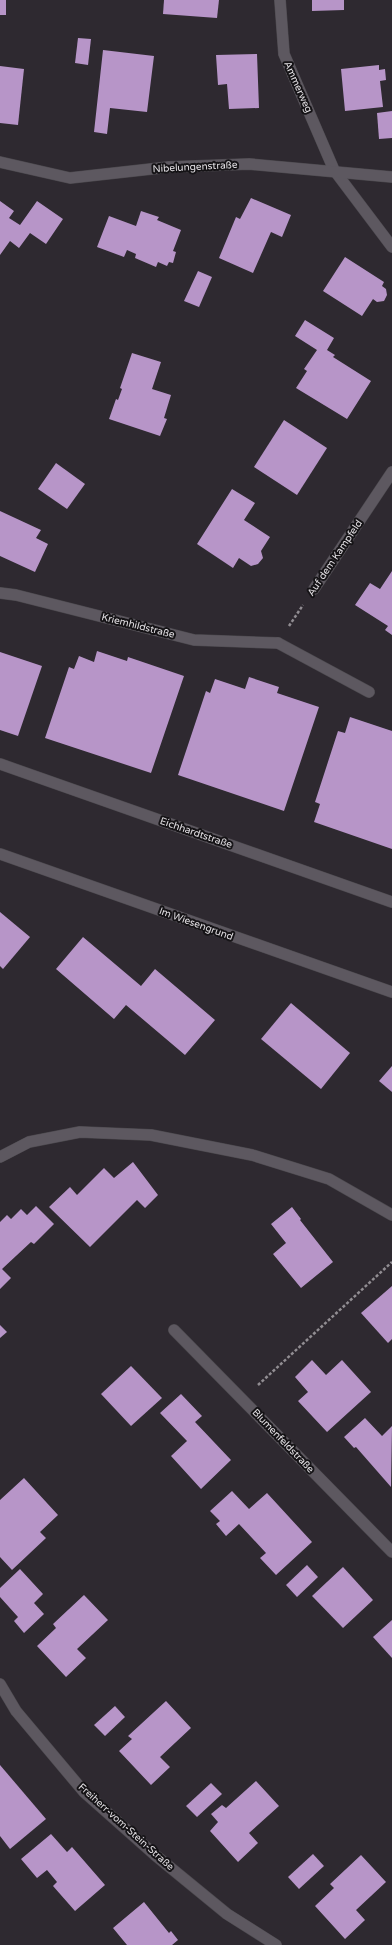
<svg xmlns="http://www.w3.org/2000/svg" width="392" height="1945" viewBox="0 0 392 1945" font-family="'Varela Round',sans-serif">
<rect width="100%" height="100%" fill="#2e2930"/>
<!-- building -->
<g fill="#b795c8">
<rect x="0" y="0" width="6" height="15"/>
<polygon points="164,0 219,0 217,18 163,14"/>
<polygon points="312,0 344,0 344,10 312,11"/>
<polygon points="78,38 91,39 88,65 75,63"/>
<polygon points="103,50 154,56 147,112 110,108 107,134 94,132"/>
<polygon points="257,54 259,108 229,109 227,84 218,85 216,55"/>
<polygon points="379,65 379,70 385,69 386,80 380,81 383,107 345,111 341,69"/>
<polygon points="0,66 24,69 18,125 0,123"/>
<polygon points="392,111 392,138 379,139 377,113"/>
<polygon points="251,198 291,215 282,237 271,232 253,273 219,258 236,217 240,219"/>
<polygon points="0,201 14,211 9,218 20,225 37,201 63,219 46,244 30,233 19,248 10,241 0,255"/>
<polygon points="141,211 159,217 157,220 181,230 173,251 176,252 173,263 169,262 167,266 158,262 156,267 135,258 136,254 127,250 124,257 97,247 109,216 136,226"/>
<polygon points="345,257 384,282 382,286 386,289 387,295 384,301 377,302 373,299 362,316 323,291"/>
<polygon points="198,271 212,277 199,307 184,301"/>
<polygon points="305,320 334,338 327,350 335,355 333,357 371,381 347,419 296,388 307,371 304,369 317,350 295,336"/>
<polygon points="132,353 161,362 152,389 171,395 164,418 167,419 160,436 109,419 116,399 118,400 122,389 120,388"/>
<polygon points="284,420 327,448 297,495 254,467"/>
<polygon points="56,463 85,484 67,509 38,489"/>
<polygon points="232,489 255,503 244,520 270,537 261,551 263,558 258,564 251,566 239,558 233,568 197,544"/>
<polygon points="0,511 41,530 36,538 48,544 35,572 0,556"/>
<polygon points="392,571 392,635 385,630 388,626 355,605 370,583 380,589"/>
<polygon points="97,651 127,661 128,657 184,676 151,773 45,738 69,667 74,669 79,656 94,662"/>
<polygon points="0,652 42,666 18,736 0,730"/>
<polygon points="249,677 279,687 277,693 319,707 284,811 178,775 206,691 210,693 215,679 245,689"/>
<polygon points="350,717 392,731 392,849 314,822 320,804 315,802 338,731 345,733"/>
<polygon points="0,912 30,937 3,969 0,966"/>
<polygon points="83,937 141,986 155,969 215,1020 185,1055 126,1005 114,1019 56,969"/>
<polygon points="291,1003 350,1053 321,1089 261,1039"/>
<polygon points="392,1066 392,1092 379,1081"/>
<polygon points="133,1162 158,1195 145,1208 137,1200 90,1247 49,1207 70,1187 77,1195 104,1168 114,1178"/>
<polygon points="36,1206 54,1224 34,1244 31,1242 2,1269 11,1278 0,1289 0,1222 7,1215 11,1219 21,1209 27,1215"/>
<polygon points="292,1207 301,1219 300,1220 333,1262 301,1288 273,1254 286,1243 271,1224"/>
<polygon points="392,1286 392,1339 388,1343 361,1313"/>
<polygon points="0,1325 7,1332 0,1338"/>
<polygon points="312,1360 326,1375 342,1360 371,1392 327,1432 298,1401 308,1392 295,1377"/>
<polygon points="131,1366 162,1398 131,1426 101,1394"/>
<polygon points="181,1394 202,1416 195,1422 231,1460 201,1489 171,1456 187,1441 160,1413"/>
<polygon points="365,1418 382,1436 392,1426 391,1487 356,1447 354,1448 344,1437"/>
<polygon points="24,1478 58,1515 40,1532 46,1538 12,1570 0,1557 0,1500"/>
<polygon points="232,1491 249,1509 267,1493 312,1542 276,1575 260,1558 266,1553 239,1524 226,1536 216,1524 220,1521 210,1511"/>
<polygon points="307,1565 318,1577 297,1597 286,1585"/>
<polygon points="343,1567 373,1600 343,1628 312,1596"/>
<polygon points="20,1569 43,1594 34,1603 44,1614 24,1633 14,1621 18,1617 0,1597 0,1588"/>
<polygon points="84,1595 108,1620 77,1649 86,1658 66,1677 37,1646 56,1628 53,1624"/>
<polygon points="392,1620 392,1658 373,1637"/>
<polygon points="166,1701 191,1728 160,1757 170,1767 151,1785 119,1751 132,1739 128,1736"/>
<polygon points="115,1706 125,1717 105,1736 94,1725"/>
<polygon points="0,1765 46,1819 10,1849 0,1836"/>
<polygon points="256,1781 279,1806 249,1833 258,1843 238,1862 210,1831 218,1822 211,1814 222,1805 226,1808"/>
<polygon points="211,1783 222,1794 197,1817 186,1806"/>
<polygon points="51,1834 67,1852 72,1847 105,1885 75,1911 53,1886 57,1882 47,1870 37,1878 21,1859"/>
<polygon points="313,1854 324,1866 299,1889 288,1877"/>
<polygon points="361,1855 386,1882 356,1910 365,1920 345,1939 315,1906 334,1888 330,1884"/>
<polygon points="144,1902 169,1933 171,1931 178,1940 172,1945 127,1945 113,1928"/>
</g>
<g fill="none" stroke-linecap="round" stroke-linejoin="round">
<!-- service casing -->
<g stroke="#4b484d" stroke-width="12">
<polyline id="service" points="278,643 369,692"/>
</g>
<!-- minor casing -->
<g stroke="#4b484d" stroke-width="12">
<g id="minor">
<polyline points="280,0 284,54 334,170 392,247"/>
<polyline points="0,162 70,178 169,167 249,164 392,177"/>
<polyline points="314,589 392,472"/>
<polyline points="0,593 16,595 194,640 278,643"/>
<polyline points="0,764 392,902"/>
<polyline points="0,854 392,992"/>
<polyline points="0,1157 29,1142 80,1132 151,1135 252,1155 329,1179 392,1215"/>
<polyline points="174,1330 392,1552"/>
<polyline points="0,1684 16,1711 84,1792 155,1855 227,1914 276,1945"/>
</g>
</g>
<!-- path -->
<g stroke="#918d92" stroke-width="2.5" stroke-dasharray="3 2" stroke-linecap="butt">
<polyline points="289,626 303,605"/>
<polyline points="258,1385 392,1262"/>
</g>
<!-- service -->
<use href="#service" stroke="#5d5860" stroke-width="11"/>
<!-- minor -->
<use href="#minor" stroke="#5d5860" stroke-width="11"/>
</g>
<g text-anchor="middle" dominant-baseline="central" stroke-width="4" stroke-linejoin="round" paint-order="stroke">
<!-- street labels -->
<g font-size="10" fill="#e3e0e4" stroke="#151316">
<text transform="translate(298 87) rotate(66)">Ammerweg</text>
<text transform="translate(195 167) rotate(-3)">Nibelungenstraße</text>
<text transform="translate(335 558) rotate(-56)">Auf dem Kampfeld</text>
<text transform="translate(138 626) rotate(14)">Kriemhildstraße</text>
<text transform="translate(196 833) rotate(19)">Eichhardtstraße</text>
<text transform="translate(196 924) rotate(20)">Im Wiesengrund</text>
<text transform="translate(283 1441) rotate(46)">Blumenfeldstraße</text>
<text transform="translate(126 1827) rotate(42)">Freiherr-vom-Stein-Straße</text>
</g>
</g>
</svg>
